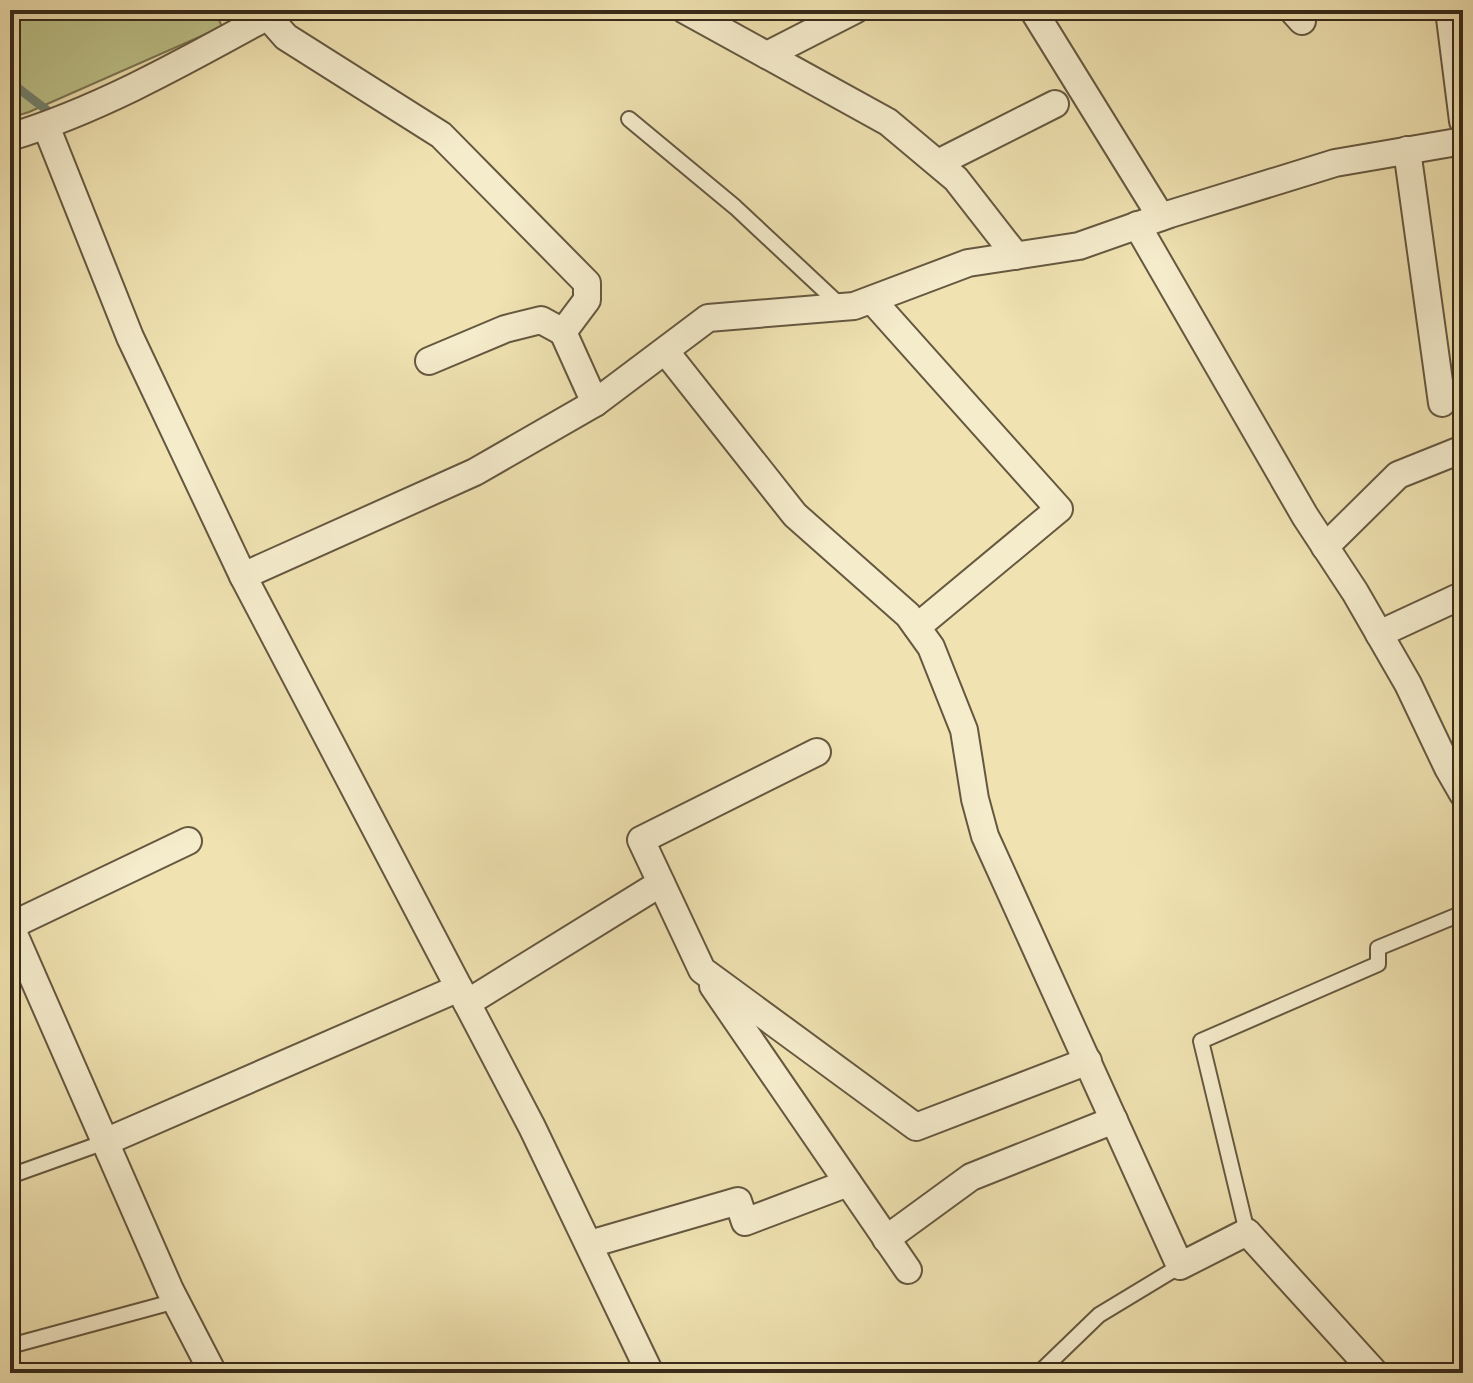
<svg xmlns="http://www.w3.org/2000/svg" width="1473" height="1383" viewBox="0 0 1473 1383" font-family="Vollkorn,serif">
<rect width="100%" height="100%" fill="#f0e2b1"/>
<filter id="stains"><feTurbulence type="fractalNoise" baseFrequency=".0025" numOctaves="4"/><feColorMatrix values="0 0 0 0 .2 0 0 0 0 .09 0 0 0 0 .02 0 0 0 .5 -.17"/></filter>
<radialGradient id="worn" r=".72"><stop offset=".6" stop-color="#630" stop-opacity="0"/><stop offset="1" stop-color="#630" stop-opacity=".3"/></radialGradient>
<!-- green -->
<polygon fill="#bdc289" stroke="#7a7652" stroke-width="2" points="10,10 215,10 222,27 29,112 10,118"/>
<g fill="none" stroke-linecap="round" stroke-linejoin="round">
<!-- stream -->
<polyline stroke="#728370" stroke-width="9" points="10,82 52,114"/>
<!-- service casing -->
<g stroke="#655840" stroke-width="18">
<g id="service">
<polyline points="629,119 735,207 842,307"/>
<polyline points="10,1176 105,1142"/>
<polyline points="1247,1232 1201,1041 1378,964 1378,948 1463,913"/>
<polyline points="10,1346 176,1301"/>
<polyline points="1039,1373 1099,1315 1180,1266"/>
</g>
</g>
<!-- minor casing -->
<g stroke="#655840" stroke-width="30">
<g id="minor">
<polyline points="262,10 286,37 441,135 587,283 587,300 563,332 595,403"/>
<polyline points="685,10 888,122 956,179 1016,256"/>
<polyline points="1033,10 1161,217"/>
<polyline points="1292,10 1302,21"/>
<polyline points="1449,10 1463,121"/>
<polyline points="767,55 855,10"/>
<polyline points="46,126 130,337 243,576 532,1127 650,1373"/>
<path d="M10,137C99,110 184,62 266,17L271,10"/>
<polyline points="1407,150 1442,403"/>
<polyline points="938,163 1055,104"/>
<polyline points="1137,225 1305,516 1355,592 1408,684 1448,768 1463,794"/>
<polyline points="872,300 1059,509 917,627"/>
<polyline points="666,352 795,515 908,615 931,647 964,730 975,799 985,836 1180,1266 1247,1232 1375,1373"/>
<polyline points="429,361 505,329 541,320 563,332"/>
<polyline points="1325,547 1398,475 1463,449"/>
<polyline points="243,576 475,472 595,403 708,318 854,306 968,263 1079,246 1170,214 1335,163 1463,141"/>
<polyline points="1379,634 1463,595"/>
<polyline points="817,752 641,840 702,970 916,1127 1088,1061"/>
<polyline points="10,925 170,1290 213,1373"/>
<polyline points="10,926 188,841"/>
<polyline points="713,986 908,1270"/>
<polyline points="467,1003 661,883"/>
<polyline points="105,1142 459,988"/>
<polyline points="886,1239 971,1177 1114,1120"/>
<polyline points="590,1244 738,1201 745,1222 848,1183"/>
</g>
</g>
<!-- service -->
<use href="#service" stroke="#f5eccc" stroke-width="14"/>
<!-- minor -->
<use href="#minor" stroke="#f5eccc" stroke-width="26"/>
</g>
<!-- margin -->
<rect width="1473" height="1383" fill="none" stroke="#f0e2b1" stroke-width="40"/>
<rect x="12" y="12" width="1449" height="1359" fill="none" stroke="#372a1a" stroke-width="4"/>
<rect x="20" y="20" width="1433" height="1343" fill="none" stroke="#372a1a" stroke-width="2"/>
<rect width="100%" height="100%" filter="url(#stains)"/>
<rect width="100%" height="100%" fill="url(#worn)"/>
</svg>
